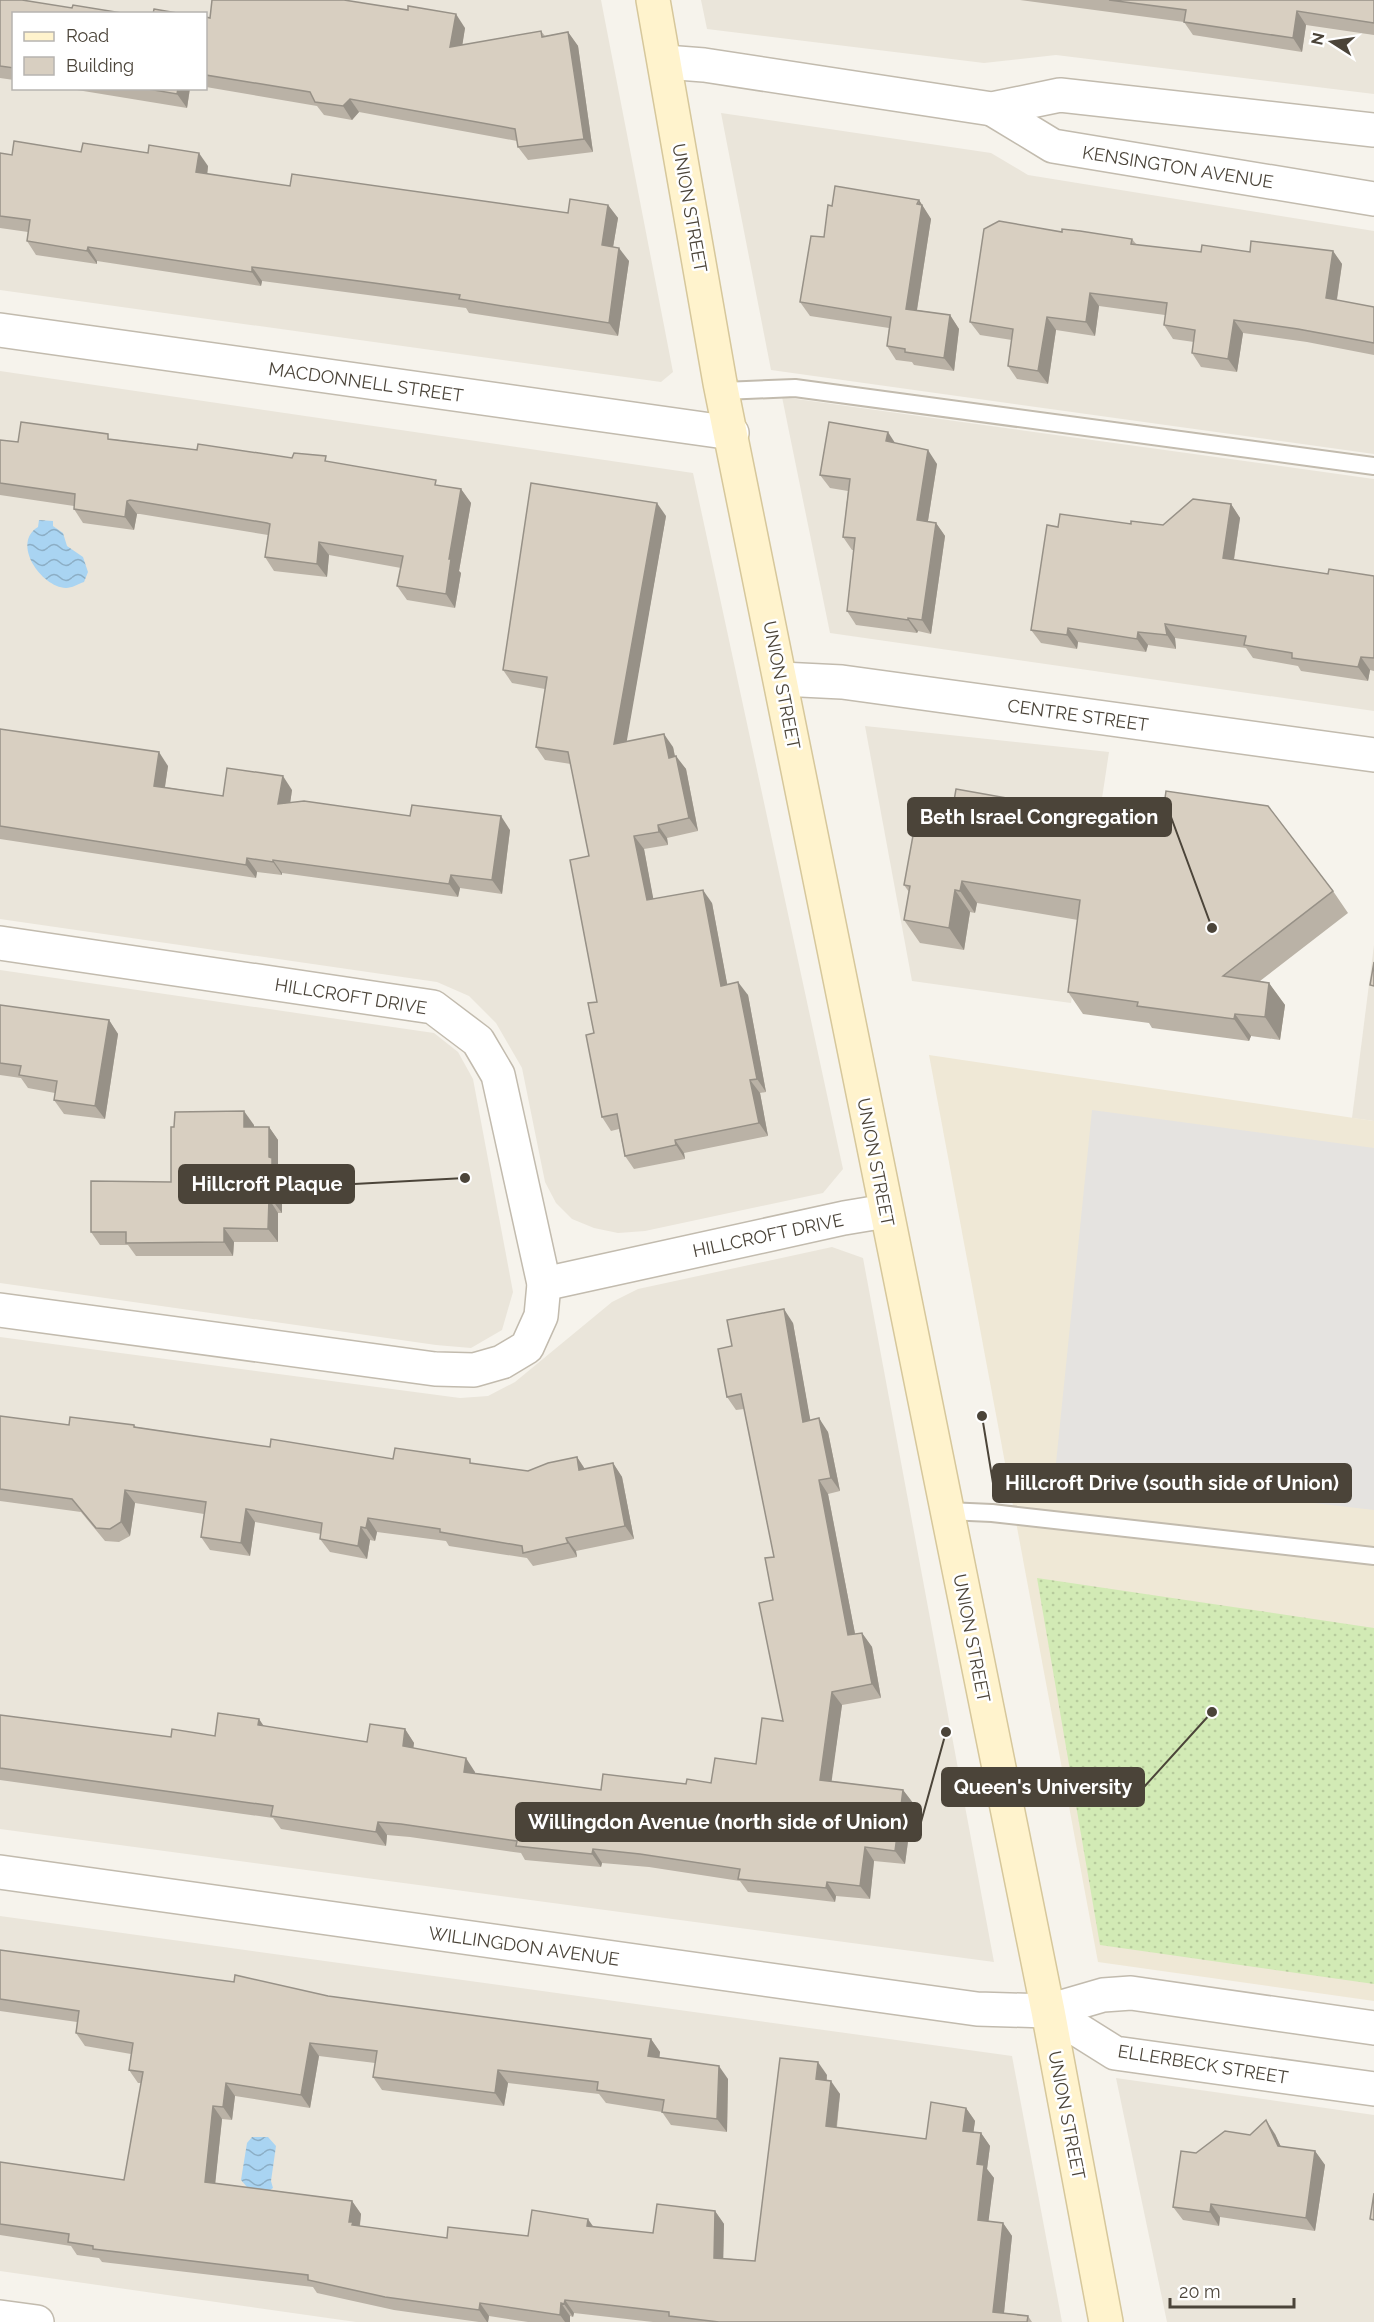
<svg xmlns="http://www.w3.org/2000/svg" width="1374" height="2322" viewBox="0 0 1374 2322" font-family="Raleway,sans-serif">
<defs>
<pattern id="grass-dots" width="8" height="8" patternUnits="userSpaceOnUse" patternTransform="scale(1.5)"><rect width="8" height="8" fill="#d2eab5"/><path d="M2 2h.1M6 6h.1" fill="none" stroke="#b6ca9c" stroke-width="1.8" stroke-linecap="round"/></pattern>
<pattern id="water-waves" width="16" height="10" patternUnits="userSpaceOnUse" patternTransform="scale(1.5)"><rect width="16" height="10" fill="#a9d4f2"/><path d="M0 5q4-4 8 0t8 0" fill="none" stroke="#8caec5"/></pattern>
</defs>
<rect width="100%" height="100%" fill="#f6f3ec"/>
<!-- residential -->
<g fill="#eae5da" fill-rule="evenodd">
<path d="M0,0H601L673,372L661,382L0,290ZM14,14H206V88H14Z"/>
<polygon points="701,0 1374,0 1374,94 1056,55 984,63 707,29"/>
<polygon points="721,113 991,153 1028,175 1374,231 1374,454 771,370"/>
<polygon points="0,371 693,473 843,1169 823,1193 645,1231 618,1233 594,1228 572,1219 556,1203 545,1182 522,1068 496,1023 469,996 437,982 0,919"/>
<polygon points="782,397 1374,479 1374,711 830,633"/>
<polygon points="865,726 1109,752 1071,1003 912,981"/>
<polygon points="1374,945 1374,1121 1352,1118"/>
<polygon points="0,970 434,1033 458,1052 473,1079 513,1292 502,1330 471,1348 436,1345 0,1283"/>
<polygon points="832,1247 863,1258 994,1962 0,1829 0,1337 460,1398 488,1396 515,1382 612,1302 638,1289"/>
<polygon points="0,1916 1012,2056 1062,2322 356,2322 0,2271"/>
<polygon points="1116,2078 1374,2115 1374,2322 1167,2322"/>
</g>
<!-- education -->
<polygon fill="#efe8d6" points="929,1055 1374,1121 1374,2001 1098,1962"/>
<!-- grass -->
<polygon fill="url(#grass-dots)" points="1037,1578 1374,1628 1374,1984 1100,1945"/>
<!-- parking -->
<polygon fill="#e5e3e0" points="1092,1110 1374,1148 1374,1510 1055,1473"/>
<!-- water -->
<g fill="url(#water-waves)">
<path d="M39,520L53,521V526L63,533L67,546L83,557L88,572L84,582C78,584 72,588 66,588C41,587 11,543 38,527Z"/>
<polygon points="252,2137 268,2137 276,2146 271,2181 273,2188 264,2194 247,2187 241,2180 247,2143"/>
</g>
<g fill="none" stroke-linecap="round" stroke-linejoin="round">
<!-- lane casing -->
<g stroke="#c2bbae" stroke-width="20">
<g id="lane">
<polyline points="723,391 795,388 1374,466"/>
<polyline points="947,1511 992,1513 1374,1556"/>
</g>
</g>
<!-- street casing -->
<g stroke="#c2bbae" stroke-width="36">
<g id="street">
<polyline points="665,62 704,65 992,109 1060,95 1374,130"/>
<polyline points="992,109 1053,146 1374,199"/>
<polyline points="0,330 732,433"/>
<polyline points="781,679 842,682 1374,755"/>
<polyline points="0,943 433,1007 478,1041 498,1075 544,1284 541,1316 527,1347 502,1362 474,1370 435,1369 0,1310"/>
<polyline points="544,1284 844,1218 886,1211"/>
<polyline points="0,1872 977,2009 1048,2011 1103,1995 1131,1993 1374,2028"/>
<polyline points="1048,2011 1115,2053 1374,2089"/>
<polyline points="0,2317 37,2322"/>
</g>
</g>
<!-- secondary casing -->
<g stroke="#d6c79b" stroke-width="36">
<polyline id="secondary" points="653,0 720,383 1048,2011 1106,2322"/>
</g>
<!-- lane -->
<use href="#lane" stroke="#fff" stroke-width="16"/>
<!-- street -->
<use href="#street" stroke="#fff" stroke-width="33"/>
<!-- secondary -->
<use href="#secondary" stroke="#fff3cd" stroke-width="33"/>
</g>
<!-- wall -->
<g fill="#bab2a6">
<polygon points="0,0 72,8 128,14 14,14 14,80 0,78"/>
<polygon points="1020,0 1374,0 1374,35 1306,25 1302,52 1193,35 1184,22"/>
<polygon points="206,17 465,28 462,45 541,31 545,36 568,32 578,46 593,152 528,160 518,147 517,141 359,112 352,120 324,115 317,106 206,87"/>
<polygon points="65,88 190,88 187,108"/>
<polygon points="81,152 208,166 207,174 290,186 568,213 608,205 618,218 613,247 629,261 618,336 469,313 466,308 383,297 262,281 261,286 97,261 97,264 36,255 27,241 28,232 0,228 0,153 12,155"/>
<polygon points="919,200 931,219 917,310 950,315 959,329 954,371 914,365 912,362 896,360 887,346 889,328 810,316 800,302 824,237 832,206"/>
<polygon points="1062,232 1132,239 1137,245 1201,252 1333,251 1342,264 1337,300 1374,307 1374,355 1307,342 1243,333 1237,372 1201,367 1192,353 1194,342 1173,339 1164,325 1165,315 1099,306 1095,336 1056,330 1048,384 1017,379 1008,366 1012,340 980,335 970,322"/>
<polygon points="112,439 197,450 330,462 440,486 461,489 471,503 459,571 461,573 455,608 407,600 397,586 401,568 329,555 327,577 274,571 265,557 268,535 140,514 137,514 134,530 83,523 74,509 74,506 0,495 0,440 18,442"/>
<polygon points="895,443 937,464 928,521 936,523 945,536 931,634 918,631 917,633 856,625 847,611 854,550 852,550 843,537 848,491 830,488 820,475"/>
<polygon points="1231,504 1240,518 1234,560 1328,574 1374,576 1374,671 1370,670 1368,681 1301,671 1298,666 1253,658 1246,648 1175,638 1176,649 1148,645 1146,652 1078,642 1077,649 1041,643 1031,630 1058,527 1131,524 1163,525"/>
<polygon points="666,516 626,741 673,747 675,757 686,769 698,831 667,838 668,845 644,849 653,899 712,903 727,984 748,995 766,1092 760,1093 768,1136 684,1153 685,1159 634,1169 625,1156 619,1129 611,1131 602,1117 594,1033 597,1002 589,856 571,764 545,760 536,747 545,689 512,683 503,670"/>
<polygon points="0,729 168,766 165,787 223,796 292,790 290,803 510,830 502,894 460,888 458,897 282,873 282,875 257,872 256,878 0,839"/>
<polygon points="1068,822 1333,891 1348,913 1260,981 1269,983 1285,1005 1280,1040 1251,1036 1249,1041 1152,1028 1149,1023 1083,1014 1068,992 1078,920 977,903 975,913 970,912 964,950 920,943 904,920 909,892 904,885 948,836"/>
<polygon points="0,1005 109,1020 118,1034 105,1119 64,1114 54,1100 55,1093 28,1088 21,1078 0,1075"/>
<polygon points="254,1125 254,1127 269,1127 278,1140 278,1166 282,1171 282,1213 278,1213 278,1242 234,1242 233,1256 136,1256 128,1245 100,1245 91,1232 171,1182"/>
<polygon points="793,1323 810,1420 828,1432 840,1491 828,1494 855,1634 862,1633 872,1647 881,1698 842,1705 831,1781 903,1790 913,1803 905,1864 874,1861 870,1899 836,1896 835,1902 748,1892 740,1881 649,1867 602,1863 601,1867 525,1860 521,1853 410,1837 387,1835 386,1846 281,1829 273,1818 0,1780 0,1715 171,1737 215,1736 259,1719 263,1726 367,1742 405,1729 414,1743 413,1748 475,1772 475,1773 601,1790 711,1783 756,1764 783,1721 773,1600 774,1557 744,1409 736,1410 727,1397 732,1346"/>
<polygon points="0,1416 69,1425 134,1425 136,1427 270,1447 393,1459 474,1464 528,1471 577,1457 585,1469 613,1463 622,1477 634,1539 576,1551 577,1557 533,1566 527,1558 449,1546 446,1541 377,1532 375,1541 370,1540 367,1559 330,1552 320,1539 321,1534 255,1522 250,1556 210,1550 201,1537 204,1514 135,1503 130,1536 119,1542 105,1541 81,1512 0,1501"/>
<polygon points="0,1950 328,1996 651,2039 660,2052 659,2058 728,2079 727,2132 671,2125 662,2112 606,2103 599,2094 508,2083 504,2106 382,2090 373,2077 375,2063 319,2056 310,2108 235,2096 232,2120 222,2119 215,2183 352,2201 361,2214 360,2226 447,2238 528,2236 594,2227 653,2233 715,2211 724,2224 723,2258 755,2261 827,2075 827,2081 840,2094 837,2127 926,2139 966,2108 975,2121 973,2132 981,2133 990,2146 987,2169 994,2178 988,2222 1003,2223 1012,2236 1004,2313 1028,2316 1032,2322 653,2322 574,2313 573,2317 570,2316 570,2322 528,2322 489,2316 488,2322 479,2322 394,2310 317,2293 313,2287 102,2262 99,2258 77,2255 71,2246 0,2235 0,2162 124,2180 141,2083 138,2083 129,2070 131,2054 85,2046 76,2033 77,2022 0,2011"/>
<polygon points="1275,2134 1281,2147 1315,2151 1325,2165 1315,2231 1220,2217 1219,2226 1183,2220 1173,2207 1196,2153 1250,2135"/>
</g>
<!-- shaded-wall -->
<g fill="#979187">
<polygon points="1297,11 1306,25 1302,52 1293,38"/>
<polygon points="456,14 465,28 460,60 450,47"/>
<polygon points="568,32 578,46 593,152 584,139"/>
<polygon points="178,88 190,88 187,108 177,94"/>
<polygon points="350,99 359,112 352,120 343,106"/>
<polygon points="199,153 208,166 206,186 196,172"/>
<polygon points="919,200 931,219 915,322 906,309"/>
<polygon points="608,205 618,218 611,259 602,245"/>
<polygon points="88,247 97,261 97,264 87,251"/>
<polygon points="619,248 629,261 618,336 609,323"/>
<polygon points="1333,251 1342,264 1335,311 1326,298"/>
<polygon points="252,267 262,281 261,286 252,272"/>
<polygon points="1090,293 1099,306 1095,336 1086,322"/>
<polygon points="950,315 959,329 954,371 944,358"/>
<polygon points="1047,317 1056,330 1048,384 1038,371"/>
<polygon points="1234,320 1243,333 1237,372 1228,359"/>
<polygon points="888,432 897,446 886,441"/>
<polygon points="928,450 937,464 926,533 917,520"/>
<polygon points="461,489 471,503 459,571 461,573 455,608 446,594 449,559"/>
<polygon points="127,501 137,514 134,530 125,517"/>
<polygon points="657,503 666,516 624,757 614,744"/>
<polygon points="1231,504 1240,518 1232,571 1223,558"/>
<polygon points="936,523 945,536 931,634 922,620"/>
<polygon points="319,542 329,555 327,577 317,564"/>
<polygon points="908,618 918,631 917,633 908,620"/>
<polygon points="1165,624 1175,638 1176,649 1167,635"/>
<polygon points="1068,628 1078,642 1077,649 1067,635"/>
<polygon points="1138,632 1148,645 1146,652 1137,639"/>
<polygon points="1361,657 1370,670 1368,681 1358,667"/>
<polygon points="664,734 673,747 678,771 669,758"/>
<polygon points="159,752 168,766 163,799 154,786"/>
<polygon points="676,756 686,769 698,831 689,818"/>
<polygon points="283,776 292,790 288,818 278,804"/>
<polygon points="1058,807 1073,829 1055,820"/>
<polygon points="501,816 510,830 502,894 492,880"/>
<polygon points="658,825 667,838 668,845 659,832"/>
<polygon points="634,836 644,849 656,913 647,900"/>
<polygon points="247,858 257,872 256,878 246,865"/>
<polygon points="273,860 282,873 282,875 273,862"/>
<polygon points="451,875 460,888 458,897 449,884"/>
<polygon points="962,881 977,903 975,913 960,891"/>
<polygon points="703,890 712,903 730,999 721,986"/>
<polygon points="955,890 970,912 964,950 949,928"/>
<polygon points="738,982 748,995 766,1092 757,1079"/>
<polygon points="1269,983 1285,1005 1280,1040 1265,1017"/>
<polygon points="1235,1014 1251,1036 1249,1041 1234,1019"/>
<polygon points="109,1020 118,1034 105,1119 95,1106"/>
<polygon points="750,1080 760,1093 768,1136 759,1123"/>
<polygon points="244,1111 254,1125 254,1141 244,1127"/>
<polygon points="269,1127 278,1140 278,1166 282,1171 282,1213 272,1200 269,1157"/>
<polygon points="675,1140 684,1153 685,1159 676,1145"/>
<polygon points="269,1199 278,1213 278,1242 268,1229"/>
<polygon points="224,1228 234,1242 233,1256 224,1242"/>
<polygon points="784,1309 793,1323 813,1435 803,1422"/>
<polygon points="819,1418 828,1432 840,1491 831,1478"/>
<polygon points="577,1457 586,1471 579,1470"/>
<polygon points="613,1463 622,1477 634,1539 625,1526"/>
<polygon points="819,1480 828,1494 858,1649 848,1635"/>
<polygon points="125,1490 135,1503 130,1536 121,1522"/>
<polygon points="246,1509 255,1522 250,1556 241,1543"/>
<polygon points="368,1518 377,1532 375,1541 366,1528"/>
<polygon points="361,1527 370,1540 367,1559 358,1546"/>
<polygon points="566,1538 576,1551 577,1557 568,1543"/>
<polygon points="862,1633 872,1647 881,1698 872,1684"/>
<polygon points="832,1692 842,1705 830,1793 820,1780"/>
<polygon points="259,1719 268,1732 258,1725"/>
<polygon points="405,1729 414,1743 412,1759 403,1746"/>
<polygon points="466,1758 475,1772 473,1785 464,1772"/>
<polygon points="903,1790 913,1803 905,1864 895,1851"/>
<polygon points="378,1822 387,1835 386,1846 376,1832"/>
<polygon points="865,1847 874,1861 870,1899 860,1886"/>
<polygon points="593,1849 602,1863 601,1867 592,1854"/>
<polygon points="827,1882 836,1896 835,1902 826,1888"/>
<polygon points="651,2039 660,2052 658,2069 648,2056"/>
<polygon points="310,2043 319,2056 310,2108 301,2095"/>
<polygon points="818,2062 827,2075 825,2092 816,2079"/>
<polygon points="719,2066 728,2079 727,2132 717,2119"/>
<polygon points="498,2070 508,2083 504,2106 495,2093"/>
<polygon points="831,2081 840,2094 835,2139 826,2126"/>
<polygon points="226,2083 235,2096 232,2120 223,2107"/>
<polygon points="213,2106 222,2119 214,2195 205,2182"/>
<polygon points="966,2108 975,2121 972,2144 963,2131"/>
<polygon points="1266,2120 1275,2134 1287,2160 1278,2146"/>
<polygon points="981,2133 990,2146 987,2169 994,2178 987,2233 978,2220 977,2164"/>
<polygon points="1315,2151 1325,2165 1315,2231 1306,2218"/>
<polygon points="352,2201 361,2214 359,2231 349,2222"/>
<polygon points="1211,2204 1220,2217 1219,2226 1210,2212"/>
<polygon points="715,2211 724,2224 723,2271 714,2258"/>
<polygon points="588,2219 597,2232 587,2226"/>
<polygon points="1003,2223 1012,2236 1003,2322 993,2312"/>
<polygon points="565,2300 574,2313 573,2317 564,2304"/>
<polygon points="480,2303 489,2316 488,2322 487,2322 479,2310"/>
<polygon points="561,2303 570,2316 570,2322 565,2322 560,2315"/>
</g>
<!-- building -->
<g fill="#d8cfc1" stroke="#979187" stroke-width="1.5">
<polygon points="0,0 22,0 72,8 73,5 128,14 14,14 14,68 0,66"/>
<polygon points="212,0 344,0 408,10 408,6 456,14 450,47 541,31 542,37 568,32 584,139 518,147 515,129 350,99 343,106 315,102 310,92 206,75 206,17 210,18"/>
<polygon points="1109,0 1374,0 1374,23 1297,11 1293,38 1184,22 1186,10"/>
<polygon points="154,9 183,14 153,14"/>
<polygon points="142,88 178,88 177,94"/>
<polygon points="14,141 81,152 83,143 148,153 149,145 199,153 196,172 290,186 292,174 568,213 570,199 608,205 602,245 619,248 609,323 459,299 460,295 374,283 252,267 252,272 88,247 87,251 27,241 30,220 0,216 0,153 12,155"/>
<polygon points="835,186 919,200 917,204 922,205 906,309 950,315 944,358 905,352 905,349 887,346 891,317 800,302 811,236 824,237 828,205 832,206"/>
<polygon points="999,221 1062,232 1062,229 1080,231 1132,239 1131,244 1201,252 1202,245 1250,252 1251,241 1333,251 1326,298 1374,307 1374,343 1298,329 1234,320 1228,359 1192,353 1195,330 1164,325 1167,303 1090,293 1086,322 1047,317 1038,371 1008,366 1013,329 970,322 984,229"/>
<polygon points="21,422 108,434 108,439 197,450 198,444 292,458 294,453 326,456 325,461 436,480 435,485 461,489 449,559 451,559 446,594 397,586 403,556 319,542 317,564 265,557 270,524 267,523 130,500 127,501 125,517 74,509 75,494 0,483 0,440 18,442"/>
<polygon points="829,422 888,432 886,441 928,450 917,520 936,523 922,620 908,618 908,620 847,611 855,538 843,537 850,479 820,475"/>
<polygon points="531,483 657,503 614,744 664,734 669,758 676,756 689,818 658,825 659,832 634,836 647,900 703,890 721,986 738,982 757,1079 750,1080 759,1123 675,1140 676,1145 625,1156 617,1114 602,1117 586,1035 594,1033 588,1003 597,1002 570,860 589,856 568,752 536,747 547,677 503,670"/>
<polygon points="1193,499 1231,504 1223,558 1328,574 1329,569 1374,576 1374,658 1361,657 1358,667 1292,658 1292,653 1244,645 1246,636 1165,624 1167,635 1138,632 1137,639 1068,628 1067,635 1031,630 1047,525 1058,527 1060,514 1131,524 1131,521 1163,525"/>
<polygon points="0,729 159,752 154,786 223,796 227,768 283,776 278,804 304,801 410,816 412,805 501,816 492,880 451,875 449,884 273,860 273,862 247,858 246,865 0,826"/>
<polygon points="956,789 1058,807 1055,820 1160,835 1166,791 1268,806 1333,891 1223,976 1269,983 1265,1017 1235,1014 1234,1019 1137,1006 1138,1002 1068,992 1080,900 962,881 960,891 955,890 949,928 904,920 910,886 904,885 914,830 948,836"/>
<polygon points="1374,962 1374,986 1370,985"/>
<polygon points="0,1005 109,1020 95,1106 54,1100 57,1081 19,1075 21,1066 0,1063"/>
<polygon points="244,1111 244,1127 269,1127 269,1157 272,1158 272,1200 269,1199 268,1229 224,1228 224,1242 126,1243 126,1232 91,1232 91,1181 171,1182 171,1127 174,1127 175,1112"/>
<polygon points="784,1309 803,1422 819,1418 831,1478 819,1480 848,1635 862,1633 872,1684 832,1692 820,1780 903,1790 895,1851 865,1847 860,1886 827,1882 826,1888 738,1879 740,1869 640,1854 593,1849 592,1854 516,1846 517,1841 401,1824 378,1822 376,1832 271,1816 273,1806 0,1768 0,1715 171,1737 172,1729 215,1736 218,1713 259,1719 258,1725 367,1742 370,1724 405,1729 403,1746 466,1758 464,1772 601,1790 603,1774 686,1784 687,1779 711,1783 715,1758 756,1764 762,1718 783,1721 759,1603 773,1600 765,1558 774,1557 741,1394 727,1397 718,1349 732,1346 727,1320"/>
<polygon points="0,1416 69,1425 70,1417 134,1425 134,1427 270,1447 271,1439 393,1459 395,1448 470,1459 470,1463 528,1471 548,1463 577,1457 579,1470 613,1463 625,1526 566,1538 568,1543 523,1553 522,1546 440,1532 440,1529 368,1518 366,1528 361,1527 358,1546 320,1539 322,1523 246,1509 241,1543 201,1537 206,1502 125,1490 121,1522 110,1529 96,1528 72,1499 0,1489"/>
<polygon points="0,1950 234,1982 235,1975 328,1996 651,2039 648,2056 719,2066 717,2119 662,2112 664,2100 597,2090 598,2082 498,2070 495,2093 373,2077 377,2051 310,2043 301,2095 226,2083 223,2107 213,2106 205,2182 352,2201 349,2222 353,2222 352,2225 447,2238 448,2227 528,2236 532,2210 588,2219 587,2226 653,2233 657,2204 715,2211 714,2258 755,2261 780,2058 818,2062 816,2079 831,2081 826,2126 926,2139 931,2102 966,2108 963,2131 981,2133 977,2164 984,2165 978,2220 1003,2223 993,2312 1028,2316 1027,2322 719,2322 669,2316 669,2312 565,2300 564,2304 561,2303 560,2315 480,2303 479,2310 385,2297 308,2280 308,2275 93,2249 93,2246 68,2242 69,2234 0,2224 0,2162 124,2180 143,2072 129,2070 133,2043 76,2033 79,2011 0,1999"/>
<polygon points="1266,2120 1278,2146 1315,2151 1306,2218 1211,2204 1210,2212 1173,2207 1181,2151 1196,2153 1225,2131 1250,2135"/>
<polygon points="1374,2193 1374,2220 1370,2219"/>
</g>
<g text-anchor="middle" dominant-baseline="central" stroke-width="5" stroke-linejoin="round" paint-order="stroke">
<!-- street labels -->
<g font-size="18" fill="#4b4439" stroke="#fff">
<text transform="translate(1178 167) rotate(9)">KENSINGTON AVENUE</text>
<text transform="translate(690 208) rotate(80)">UNION STREET</text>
<text transform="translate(366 382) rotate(8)">MACDONNELL STREET</text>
<text transform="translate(782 685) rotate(79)">UNION STREET</text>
<text transform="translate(1078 715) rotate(8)">CENTRE STREET</text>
<text transform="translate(351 996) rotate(9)">HILLCROFT DRIVE</text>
<text transform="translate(876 1162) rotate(79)">UNION STREET</text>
<text transform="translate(768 1235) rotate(-12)">HILLCROFT DRIVE</text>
<text transform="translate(972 1638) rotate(79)">UNION STREET</text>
<text transform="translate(524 1946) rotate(8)">WILLINGDON AVENUE</text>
<text transform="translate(1203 2064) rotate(9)">ELLERBECK STREET</text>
<text transform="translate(1067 2115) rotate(79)">UNION STREET</text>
</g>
</g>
<!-- callouts -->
<path fill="none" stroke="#4b4439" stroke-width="2" d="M1212 928L1171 817M465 1178L354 1184M982 1416L993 1483M1212 1712L1144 1787M946 1732L921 1822"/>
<g fill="#4b4439" stroke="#fff" stroke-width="2">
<circle cx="1212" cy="928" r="6"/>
<circle cx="465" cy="1178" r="6"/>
<circle cx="982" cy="1416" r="6"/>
<circle cx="1212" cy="1712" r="6"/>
<circle cx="946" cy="1732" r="6"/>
</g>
<g fill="#4b4439" stroke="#4b4439" stroke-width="2">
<rect x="908" y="798" width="263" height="38" rx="6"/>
<rect x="179" y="1165" width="175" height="38" rx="6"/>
<rect x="993" y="1464" width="358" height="38" rx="6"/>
<rect x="942" y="1768" width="202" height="38" rx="6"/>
<rect x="516" y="1803" width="405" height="38" rx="6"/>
</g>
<g font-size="20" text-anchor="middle" font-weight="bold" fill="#fff">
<text x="1039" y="824">Beth Israel Congregation</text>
<text x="267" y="1191">Hillcroft Plaque</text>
<text x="1172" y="1490">Hillcroft Drive (south side of Union)</text>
<text x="1043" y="1794">Queen's University</text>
<text x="718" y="1829">Willingdon Avenue (north side of Union)</text>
</g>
<!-- legend -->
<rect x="12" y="12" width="195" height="78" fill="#ffffff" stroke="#b7b4b0" stroke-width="1.5"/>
<rect x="24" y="32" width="30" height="9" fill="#fff3cd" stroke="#b7b4b0" stroke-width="1.5"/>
<text x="66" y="42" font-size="18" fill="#4b4439">Road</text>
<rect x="24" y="57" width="30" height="18" fill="#d8cfc1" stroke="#b7b4b0" stroke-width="1.5"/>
<text x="66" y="72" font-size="18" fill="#4b4439">Building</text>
<!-- north arrow -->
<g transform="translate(1332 42) rotate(282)" stroke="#ffffff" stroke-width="4.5" paint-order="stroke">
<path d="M0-4.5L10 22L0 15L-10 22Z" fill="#4b4439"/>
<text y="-9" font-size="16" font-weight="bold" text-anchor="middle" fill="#4b4439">N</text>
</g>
<!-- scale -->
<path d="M1170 2298v9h124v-9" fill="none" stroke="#4b4439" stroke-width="3"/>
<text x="1179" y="2298" font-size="18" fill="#4b4439" stroke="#ffffff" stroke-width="4.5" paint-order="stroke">20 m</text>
</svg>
